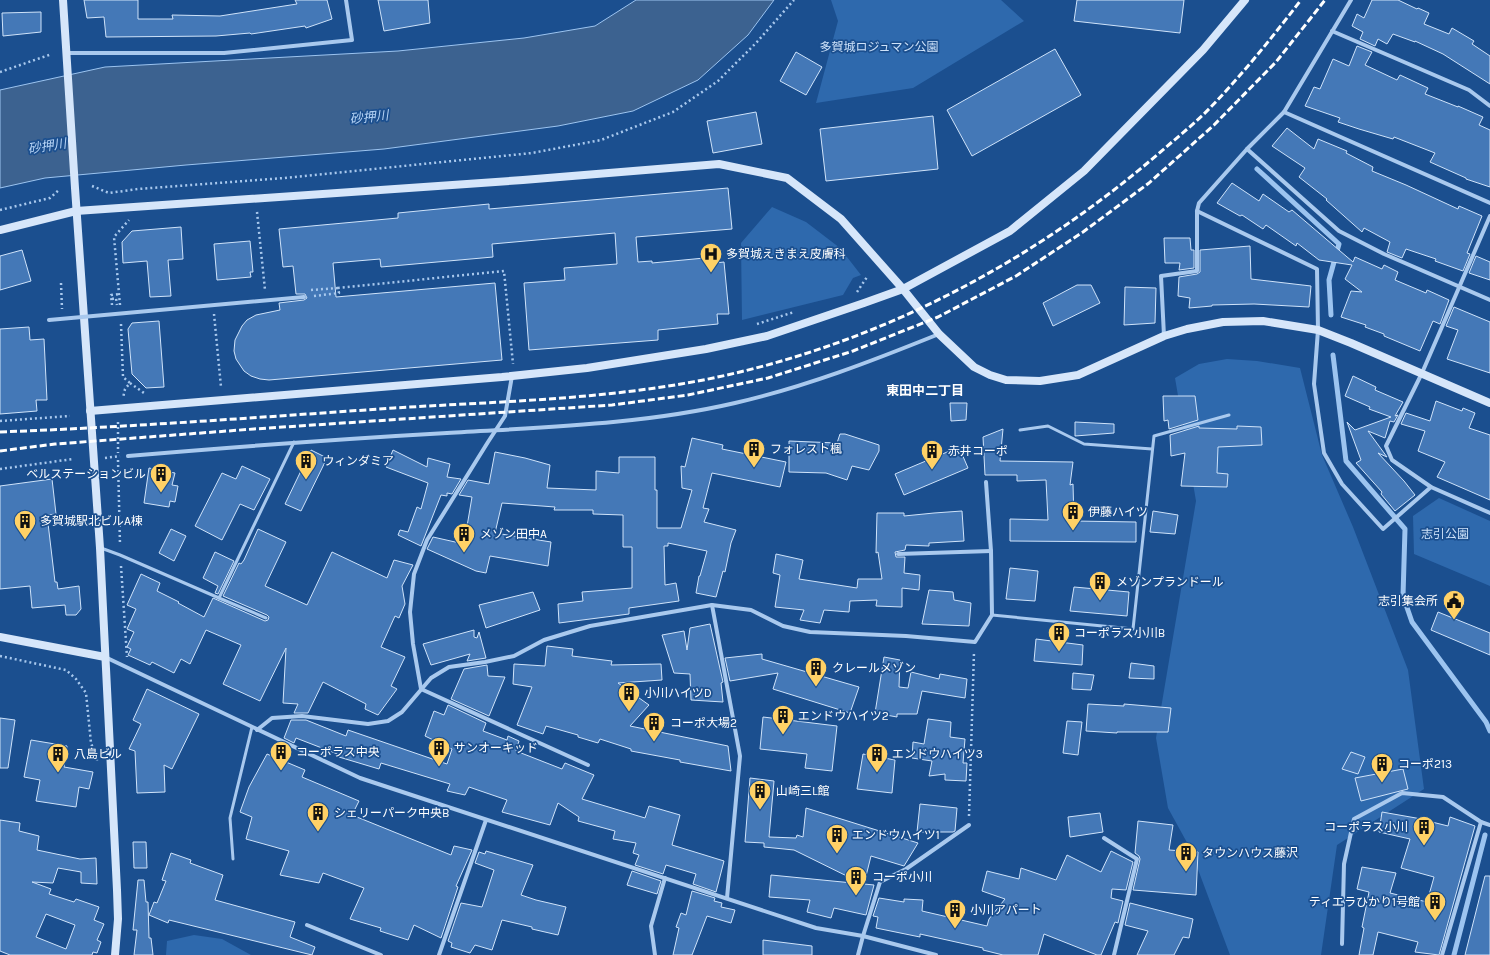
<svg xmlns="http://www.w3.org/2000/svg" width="1490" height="955" viewBox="0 0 1490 955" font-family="Karla,'Noto Sans JP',sans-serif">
<rect width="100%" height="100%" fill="#1b4f8f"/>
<!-- green -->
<g fill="#2e69ad">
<polygon points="831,0 1001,0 1024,21 913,88 816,103 838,21"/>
<polygon points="772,207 806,222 840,248 861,275 853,278 843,295 742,320 741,243"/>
<polygon points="1227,359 1257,361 1300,368 1322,455 1353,527 1408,670 1424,789 1337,845 1321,955 1230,955 1190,848 1168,808 1156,738 1196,501 1175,378 1199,364"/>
<polygon points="1439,498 1490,521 1490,586 1414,554 1413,516"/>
<polygon points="194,935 222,939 251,955 166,955 167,941"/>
</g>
<!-- water -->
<polygon fill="#3c6290" stroke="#9cc4f0" points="636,0 774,0 748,35 698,80 633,111 558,126 384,149 186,165 45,178 0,188 0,90 105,67 398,51 524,38 595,26"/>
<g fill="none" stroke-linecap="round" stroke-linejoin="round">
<!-- stream -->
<g stroke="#9cc4f0" stroke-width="5">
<polyline points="1257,169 1339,244 1329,280 1331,315"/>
<polyline points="1333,355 1346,461 1405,529 1403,596 1412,622 1486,722 1490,731"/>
<polyline points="1454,955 1485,835"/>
</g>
</g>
<!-- building -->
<g fill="#4478b7" stroke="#cfe3fa" fill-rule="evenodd">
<polygon points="84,0 138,0 138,19 173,19 172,15 220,16 297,4 295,0 327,0 332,19 306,28 305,26 251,34 250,33 216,36 106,37 104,17 87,18"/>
<polygon points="378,0 428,0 430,23 384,31"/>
<polygon points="1077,0 1184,0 1180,33 1074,21"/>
<polygon points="1372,0 1398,0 1417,9 1418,8 1429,13 1424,24 1449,34 1452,28 1474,41 1472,44 1490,56 1490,84 1443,54 1415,41 1415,42 1393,34 1387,44 1378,39 1375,46 1360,39 1363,32 1352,26 1357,14 1364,18"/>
<polygon points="41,12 41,32 3,36 2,13"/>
<polygon points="1357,46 1372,52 1365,65 1397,80 1400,75 1428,88 1425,94 1458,107 1458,106 1483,117 1479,125 1490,130 1490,187 1466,179 1466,178 1430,162 1435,153 1394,137 1393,139 1359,129 1338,122 1340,118 1305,106 1314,87 1320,89 1333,59 1349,66"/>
<polygon points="1055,49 1081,95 972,156 947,110"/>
<polygon points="796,52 822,67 806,95 780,81"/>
<polygon points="756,112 762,144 713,153 707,121"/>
<polygon points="933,116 938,169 826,181 820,129"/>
<polygon points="1287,128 1314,149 1318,139 1347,151 1346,153 1373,167 1372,171 1406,185 1458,209 1459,206 1482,216 1467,253 1470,254 1463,271 1435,261 1436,259 1406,249 1402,258 1387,252 1390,242 1364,228 1362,232 1326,200 1327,199 1299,177 1305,168 1272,146"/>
<polygon points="1232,183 1259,201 1263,194 1289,212 1292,210 1353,262 1355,257 1382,269 1384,265 1398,272 1395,280 1426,293 1427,290 1449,300 1440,324 1433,321 1420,351 1384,336 1384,334 1365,327 1366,325 1341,317 1351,291 1362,292 1345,279 1352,265 1319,260 1297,243 1296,246 1266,225 1263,229 1242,215 1240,216 1217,203"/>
<polygon points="728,188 732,229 636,237 638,262 652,261 652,263 715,257 715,263 724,262 729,314 717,314 718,324 658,330 658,340 529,350 524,283 565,280 564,268 617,264 615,233 492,244 493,257 381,267 380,259 333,263 336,297 495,283 502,360 269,380 260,379 251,376 244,371 236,359 234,351 235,340 242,326 247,320 256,315 280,310 279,303 304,300 307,298 305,294 296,294 293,266 283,267 279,229 398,218 398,213 489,204 489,209"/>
<polygon points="181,227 183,259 168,260 171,296 150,297 147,261 123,263 122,242 132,231"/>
<polygon points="1164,238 1190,238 1191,250 1194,250 1194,268 1179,270 1180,263 1165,263"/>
<polygon points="250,241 253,272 250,272 251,277 217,280 214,244"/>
<polygon points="1250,246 1251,279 1311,286 1309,307 1254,304 1212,305 1212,306 1189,308 1190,298 1178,296 1179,277 1197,274 1200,272 1200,250"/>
<polygon points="22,250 31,281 0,290 0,256"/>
<polygon points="1476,256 1490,262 1490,280 1469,273"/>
<polygon points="1077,285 1091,285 1100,303 1053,326 1043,303"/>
<polygon points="1125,287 1156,288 1155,323 1124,325"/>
<polygon points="1454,307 1490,322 1490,373 1447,359 1458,330 1446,326"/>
<polygon points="159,321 164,387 146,388 132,374 128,329 132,323"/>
<polygon points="29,327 30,340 44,339 47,400 36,400 37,411 0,414 0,329"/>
<polygon points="1353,376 1376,387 1375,390 1403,402 1395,416 1398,415 1394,422 1390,421 1385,438 1368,431 1387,457 1378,453 1404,481 1415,495 1395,511 1381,494 1382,492 1356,463 1361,460 1347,422 1355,430 1391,417 1369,409 1370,407 1345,396"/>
<polygon points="1163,396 1195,396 1198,420 1169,429 1168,420 1164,421"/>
<polygon points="1436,401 1462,411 1463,408 1475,413 1469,428 1490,435 1490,500 1437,477 1445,462 1418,451 1425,431 1401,424 1406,413 1430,421"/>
<polygon points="950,403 967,403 966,420 951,421"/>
<polygon points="1075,422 1114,424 1114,433 1075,436"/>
<polygon points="1199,426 1199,428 1237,429 1237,426 1261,427 1262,445 1218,447 1217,473 1228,474 1227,487 1181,486 1185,453 1171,456 1170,435"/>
<polygon points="1003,429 1000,461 1073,462 1070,485 1073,484 1074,521 1136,522 1136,542 1010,541 1010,519 1048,520 1046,480 1017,481 1017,475 985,475 983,437"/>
<polygon points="840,434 845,434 879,445 879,451 869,470 852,466 847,480 826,473 789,472 789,441 837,443"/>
<polygon points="692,438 723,445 722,449 786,462 780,487 712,473 703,508 709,509 704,522 736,530 731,543 725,572 723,571 716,597 696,593 699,576 700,576 707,551 668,543 668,546 664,546 665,585 676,583 679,601 629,608 629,614 559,623 558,604 583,601 582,592 632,588 632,547 623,547 623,515 593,514 593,510 554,510 555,507 502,503 495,533 551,542 548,566 490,556 486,573 476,571 427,549 433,537 464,544 472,497 459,495 468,480 489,484 495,452 525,458 550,465 547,488 596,490 596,471 619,473 619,457 655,457 655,490 657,490 657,528 681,528 692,490 682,488 681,466 685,467"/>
<polygon points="959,447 968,468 904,495 895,474"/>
<polygon points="311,450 327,458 301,511 285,504"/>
<polygon points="393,450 427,467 428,458 450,464 447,477 461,479 452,494 447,493 447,496 441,495 421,546 398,535 400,530 408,532 417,507 421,509 428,483 386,467"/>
<polygon points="242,466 270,479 254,510 240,504 222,540 195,526 222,473 236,479"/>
<polygon points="149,468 175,473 172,485 178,486 175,502 170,501 169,507 144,503"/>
<polygon points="52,479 56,514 47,515 55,582 57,582 58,589 79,586 81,609 76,615 66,615 65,605 32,608 30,586 0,589 0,486"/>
<polygon points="962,511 964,541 929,543 929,546 906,545 905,550 895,552 896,557 905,557 904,573 920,575 919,590 902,588 902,607 876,606 877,600 850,601 849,612 824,610 820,623 800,620 804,610 775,607 780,575 773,573 776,554 803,560 799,579 857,588 858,579 882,579 878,552 876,553 877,513 904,513 904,516 934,513"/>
<polygon points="1153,511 1178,515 1175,534 1150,532"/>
<polygon points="171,529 186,536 174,561 159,553"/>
<polygon points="258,529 286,542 265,586 307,605 332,552 387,578 394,560 413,565 402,586 405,604 399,618 395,616 381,647 405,657 391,686 397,689 378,715 365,709 366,704 323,682 308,713 294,713 298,704 283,703 286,648 260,701 223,684 241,645 206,630 190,664 181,659 174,673 152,662 150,665 128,655 131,649 127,647 134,632 127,629 136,609 127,605 141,574 160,583 157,591 179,602 178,603 204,617 213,598 265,621 268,620 269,617 267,615 223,596 239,563 241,564 244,560"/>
<polygon points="215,552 234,561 218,594 215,593 218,586 203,578"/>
<polygon points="1010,568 1038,571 1035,601 1006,599"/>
<polygon points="1074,587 1129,592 1127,616 1070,611"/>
<polygon points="929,590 953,592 954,600 971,603 969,626 922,624"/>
<polygon points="533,592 540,610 486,628 479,605"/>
<polygon points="1438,612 1490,633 1490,655 1431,630"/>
<polygon points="710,624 723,682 721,683 723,702 691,700 690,674 674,673 662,635 684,631 687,650 690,628"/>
<polygon points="474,630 474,637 477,638 479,632 486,658 467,661 470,654 431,665 423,644"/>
<polygon points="1036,639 1083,645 1082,665 1034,661"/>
<polygon points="547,646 573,649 572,656 612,661 611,665 661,664 662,680 618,683 649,705 630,726 728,746 731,771 680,762 680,760 631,751 631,749 600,739 598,743 578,737 578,735 546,726 543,734 517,725 532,687 513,684 514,664 545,666"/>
<polygon points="762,654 762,659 859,687 850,713 773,689 778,673 730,681 725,658"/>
<polygon points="884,657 900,660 899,687 908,688 911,672 939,679 940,674 967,679 965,698 922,691 917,714 897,714 897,717 875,713"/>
<polygon points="1131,663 1154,666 1154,679 1129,678"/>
<polygon points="487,665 488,676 505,677 489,716 451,699 464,669"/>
<polygon points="1073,673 1094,675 1091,690 1072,689"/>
<polygon points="147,689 199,714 172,769 164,765 165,792 137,793 135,751 129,749 141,724 133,720"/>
<polygon points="1088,704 1124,706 1124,704 1171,708 1168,732 1117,732 1117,733 1086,731"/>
<polygon points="448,705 486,723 483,731 507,740 508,736 519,741 516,751 562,769 565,763 594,775 582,799 645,818 649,806 680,815 672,845 724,861 716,892 693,884 696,874 666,865 663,874 635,865 639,855 633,853 636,843 613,839 615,831 578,821 579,817 558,803 550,825 502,812 507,800 469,787 465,795 447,791 450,784 381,763 379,769 339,757 340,755 296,738 294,743 284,738 291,720 306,720 346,736 348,730 447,764 452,749 425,736 434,711 444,715"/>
<polygon points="763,717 837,726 832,771 805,768 807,754 760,749"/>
<polygon points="0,718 15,720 8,768 0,768"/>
<polygon points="928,719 951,722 950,737 965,739 963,763 967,763 966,781 945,780 945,774 929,776 932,761 912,758 913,742 924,744"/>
<polygon points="1067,721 1082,722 1078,755 1063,753"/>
<polygon points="31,740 67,746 64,767 93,772 89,789 79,787 76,807 36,801 40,780 24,777"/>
<polygon points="1351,752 1365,757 1358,774 1342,769"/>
<polygon points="267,754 305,770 302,777 359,801 352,815 451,855 454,846 472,850 456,886 458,887 441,938 414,925 408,940 380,931 381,928 350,919 364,888 323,873 319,883 280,875 289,851 246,839 252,817 240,812 249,787"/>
<polygon points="863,754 895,760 892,793 857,789"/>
<polygon points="1403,769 1408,789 1361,801 1355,778"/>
<polygon points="750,778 774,781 769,837 796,838 797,835 803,837 806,808 918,843 904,866 871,856 864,884 874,885 866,915 834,908 831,918 807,912 810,900 769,897 771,875 863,884 794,850 764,847 764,843 745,842"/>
<polygon points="920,804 957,808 955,831 953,832 917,832"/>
<polygon points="1382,812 1416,818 1448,826 1450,817 1475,826 1439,955 1415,952 1418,942 1378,932 1373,955 1359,955 1364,928 1362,927 1369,892 1357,889 1362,867 1396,873 1390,893 1427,902 1434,877 1401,868 1410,839 1379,832"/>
<polygon points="1100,813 1103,832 1070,837 1068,817"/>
<path d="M0,820L20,823L19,831L39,836L37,850L80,859L96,858L97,884L81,883V872L58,868L53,883L32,882L51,889L49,894L74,902L76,899L99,907L94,920L104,924L97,940L101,942L97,953L93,952L92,955H10L0,951ZM46,914L75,925L66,949L36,937Z"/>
<polygon points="1138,821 1173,825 1169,850 1198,852 1196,895 1133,890 1140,859 1139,856 1135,853"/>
<polygon points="133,842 146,842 147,868 134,868"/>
<polygon points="486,851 533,865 521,895 536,900 566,907 558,935 532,929 532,927 502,920 492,950 475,945 470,953 451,947 452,943 448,941 461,903 482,907 494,870 475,863 479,852 485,854"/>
<polygon points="1111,851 1133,862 1126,890 1112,889 1111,898 1123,901 1118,923 1115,922 1101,955 1097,955 1044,934 1038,955 1003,955 983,950 983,948 920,934 920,937 876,928 878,917 873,916 879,898 904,902 904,899 923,900 922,911 987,926 989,919 1005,899 982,891 987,871 1019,879 1021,868 1056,880 1067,855 1101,872"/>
<polygon points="171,853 191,860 190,863 223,875 215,900 295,922 290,937 315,947 312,955 169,920 168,923 149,915 154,902 157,903 166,881 162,880"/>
<polygon points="632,871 661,881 657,894 627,885"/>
<polygon points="1485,876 1490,876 1490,955 1465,955"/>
<polygon points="138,880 144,880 146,902 148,902 149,938 151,938 153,955 134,955 137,930 133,930"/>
<polygon points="692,891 715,898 714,901 722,903 721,907 735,910 731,923 707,916 692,955 673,955 679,928 676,927 681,913 686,915"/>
<polygon points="1130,903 1193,919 1189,938 1183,937 1174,955 1137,955 1148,931 1125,925"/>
<polygon points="763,940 812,946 812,955 763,955"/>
</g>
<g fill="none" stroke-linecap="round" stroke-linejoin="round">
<!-- path -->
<g stroke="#a9c9ee" stroke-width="2.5" stroke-dasharray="2 3" stroke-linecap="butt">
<polyline points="0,72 52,54"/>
<polyline points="92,186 109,193 138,189 284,178 532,153 601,140 673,112 718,81 757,42 794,0"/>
<polyline points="0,210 50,198 60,189"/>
<polyline points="257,212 265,290"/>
<polyline points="61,283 62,309"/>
<polyline points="311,290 338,288"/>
<polyline points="857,292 867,277"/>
<polyline points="314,296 339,293 338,288 504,271 513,364"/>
<polyline points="112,299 116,298 117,305"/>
<polyline points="112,305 111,295 119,294"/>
<polyline points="120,305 114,237 129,220"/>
<polyline points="214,314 221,387"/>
<polyline points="121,324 123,377 130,383 125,389 123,398"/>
<polyline points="757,324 794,312"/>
<polyline points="130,383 144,393"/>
<polyline points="0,421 70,416"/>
<polyline points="118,422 118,453"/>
<polyline points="105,458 120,456"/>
<polyline points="118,460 120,545"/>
<polyline points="0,469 73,459"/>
<polyline points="121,566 127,657"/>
<polyline points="0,656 66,670 76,679 86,693 91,743 98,763"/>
<polyline points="969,816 974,652"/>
</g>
<!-- lane -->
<g stroke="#a9c9ee" stroke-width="3">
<polyline points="1020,430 1048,426 1084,444 1152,449"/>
<polyline points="101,548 120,555 219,598 294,442"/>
<polyline points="219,598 266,618"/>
<polyline points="992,615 1133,629 1154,436 1229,415"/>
<polyline points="233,859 230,818 252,727"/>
</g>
<!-- street -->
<g stroke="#a9c9ee" stroke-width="4">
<polyline points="1332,31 1469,90 1490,106"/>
<polyline points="67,53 224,53 352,40 346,0"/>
<polyline points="1284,112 1490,203"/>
<polyline points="1247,149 1339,231 1384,254 1490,300"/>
<polyline points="1197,211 1317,269 1318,330 1314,384 1324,453 1342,484 1383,529 1431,487"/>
<polyline points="1490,216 1422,373 1386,446 1392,460 1431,487 1490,513"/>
<polyline points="1164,336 1161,276 1197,271 1197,211 1199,203 1247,149 1284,112 1351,0"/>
<polyline points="512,376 505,416 488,442 427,540 414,574 410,612 413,644 421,689 588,765"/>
<path d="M128,456C234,447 340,439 447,433C543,427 640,425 735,403C805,387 872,361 939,334"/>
<polyline points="898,554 991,551"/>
<polyline points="712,605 740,756 727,898"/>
<polyline points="105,657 360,778 816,928 863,936 936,955"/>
<polyline points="257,730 272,718 302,716 368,724 388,721 402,712 431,678 449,667 485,662 514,656 544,640 590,626 712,605 751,610 783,626 810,632 906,636 975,642 992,615 991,551 986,482"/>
<polyline points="1104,838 1137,859 1114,955"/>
<polyline points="307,925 381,955"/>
<polyline points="1342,944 1344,864 1354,819 1402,793 1443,797 1481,822 1490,825"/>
<polyline points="439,955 486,820"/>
<polyline points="655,955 651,926 665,878"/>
<polyline points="858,955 863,936 880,882 906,869 969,825"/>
<polyline points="1442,955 1481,822"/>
</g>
<!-- secondary -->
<g stroke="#d6e6fa" stroke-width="8">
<polyline points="63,0 75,188 100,548 117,890 118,919 115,955"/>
<polyline points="0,230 76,211 523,180 719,164 787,178 841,219 903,289 939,334 974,367 990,375 1006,380 1040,381 1078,375 1164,336 1187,329 1223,322 1263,321 1318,330 1351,343 1490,403"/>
<polyline points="90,411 502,377 587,368 706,349 767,336 864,303 903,289 1010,231 1084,171 1203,50 1245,0"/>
<polyline points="0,637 105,657"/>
</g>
<!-- rail -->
<g stroke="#fff" stroke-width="3" stroke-dasharray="7 3" stroke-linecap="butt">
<path d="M0,432C132,427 263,417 394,408C490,402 586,400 681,384C860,354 1029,267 1165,148C1178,137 1191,126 1203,115C1239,79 1270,40 1301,0"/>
<polyline points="0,451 55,444 254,429 612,405 688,395 768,378 853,351 938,317 1016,276 1083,232 1149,183 1214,125 1276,62 1325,0"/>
</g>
<!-- street-bridge -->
<polyline stroke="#a9c9ee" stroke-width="4" points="49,320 304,297"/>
</g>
<!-- icons -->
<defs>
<g id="hospital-pin" transform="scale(1.15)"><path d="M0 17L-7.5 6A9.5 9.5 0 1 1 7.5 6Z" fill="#ffd166" stroke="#1b4f8f"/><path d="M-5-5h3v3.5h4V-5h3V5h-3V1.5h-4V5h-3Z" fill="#111"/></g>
<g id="building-pin" transform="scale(1.15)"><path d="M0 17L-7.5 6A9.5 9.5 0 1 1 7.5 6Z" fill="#ffd166" stroke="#1b4f8f"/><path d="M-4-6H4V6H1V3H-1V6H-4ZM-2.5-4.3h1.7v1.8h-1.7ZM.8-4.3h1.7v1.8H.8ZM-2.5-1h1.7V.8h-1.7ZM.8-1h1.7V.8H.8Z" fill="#111"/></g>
<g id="civic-pin" transform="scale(1.15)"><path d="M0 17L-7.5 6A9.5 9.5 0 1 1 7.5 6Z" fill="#ffd166" stroke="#1b4f8f"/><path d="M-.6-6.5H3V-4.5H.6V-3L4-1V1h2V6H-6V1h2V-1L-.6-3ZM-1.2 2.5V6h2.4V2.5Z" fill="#111"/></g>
</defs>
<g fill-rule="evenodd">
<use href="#hospital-pin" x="711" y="254"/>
<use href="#building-pin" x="754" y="449"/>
<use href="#building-pin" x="932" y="451"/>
<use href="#building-pin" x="306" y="461"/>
<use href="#building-pin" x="161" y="474"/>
<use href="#building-pin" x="1073" y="512"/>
<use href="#building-pin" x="25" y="521"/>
<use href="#building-pin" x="464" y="534"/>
<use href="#building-pin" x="1100" y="582"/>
<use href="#civic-pin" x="1454" y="601"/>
<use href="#building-pin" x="1059" y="633"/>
<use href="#building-pin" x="816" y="668"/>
<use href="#building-pin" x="629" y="693"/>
<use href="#building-pin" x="783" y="716"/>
<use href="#building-pin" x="654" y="723"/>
<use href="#building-pin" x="439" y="748"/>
<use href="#building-pin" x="281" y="752"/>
<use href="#building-pin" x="58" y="754"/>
<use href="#building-pin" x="877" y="754"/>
<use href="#building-pin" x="1382" y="764"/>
<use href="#building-pin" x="760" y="791"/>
<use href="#building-pin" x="318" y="813"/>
<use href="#building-pin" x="1424" y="827"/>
<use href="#building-pin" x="837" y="835"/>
<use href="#building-pin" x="1186" y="853"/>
<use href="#building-pin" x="856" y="877"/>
<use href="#building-pin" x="1435" y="902"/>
<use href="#building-pin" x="955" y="910"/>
</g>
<g text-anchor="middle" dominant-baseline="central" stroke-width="3.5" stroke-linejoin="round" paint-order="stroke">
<!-- park labels -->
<g font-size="12" fill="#cfe3fa" stroke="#1b4f8f">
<text x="879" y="47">多賀城ロジュマン公園</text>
<text x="1445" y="534">志引公園</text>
</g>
<!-- poi labels -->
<g font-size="12" fill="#fff" stroke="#1b4f8f" text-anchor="start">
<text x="726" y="254">多賀城えきまえ皮膚科</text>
<text x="770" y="449">フォレスト楓</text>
<text x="948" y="451">赤井コーポ</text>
<text x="322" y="461">ウィンダミア</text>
<text x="146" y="474" text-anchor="end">ベルステーションビル</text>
<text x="1088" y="512">伊藤ハイツ</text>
<text x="40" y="521">多賀城駅北ビルA棟</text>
<text x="480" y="534">メゾン田中A</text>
<text x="1116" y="582">メゾンプランドール</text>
<text x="1438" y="601" text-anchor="end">志引集会所</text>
<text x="1074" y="633">コーポラス小川B</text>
<text x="832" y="668">クレールメゾン</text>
<text x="644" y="693">小川ハイツD</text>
<text x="798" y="716">エンドウハイツ2</text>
<text x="670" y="723">コーポ大場2</text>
<text x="454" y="748">サンオーキッド</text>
<text x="296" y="752">コーポラス中央</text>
<text x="74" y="754">八島ビル</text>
<text x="892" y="754">エンドウハイツ3</text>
<text x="1398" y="764">コーポ213</text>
<text x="776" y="791">山崎三L館</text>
<text x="334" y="813">シェリーパーク中央B</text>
<text x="1408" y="827" text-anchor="end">コーポラス小川</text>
<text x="852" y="835">エンドウハイツ1</text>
<text x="1202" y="853">タウンハウス藤沢</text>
<text x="872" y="877">コーポ小川</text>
<text x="1420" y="902" text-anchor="end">ティエラひかり1号館</text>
<text x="970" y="910">小川アパート</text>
</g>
<!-- water labels -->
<g font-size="13" font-style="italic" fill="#b5d3f5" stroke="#1b4f8f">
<text transform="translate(369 117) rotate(-6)">砂押川</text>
<text transform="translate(47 146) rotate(-9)">砂押川</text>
</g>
<!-- neighbourhood labels -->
<g font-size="13" font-weight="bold" fill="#fff" stroke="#1b4f8f">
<text x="925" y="390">東田中二丁目</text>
</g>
</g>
</svg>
